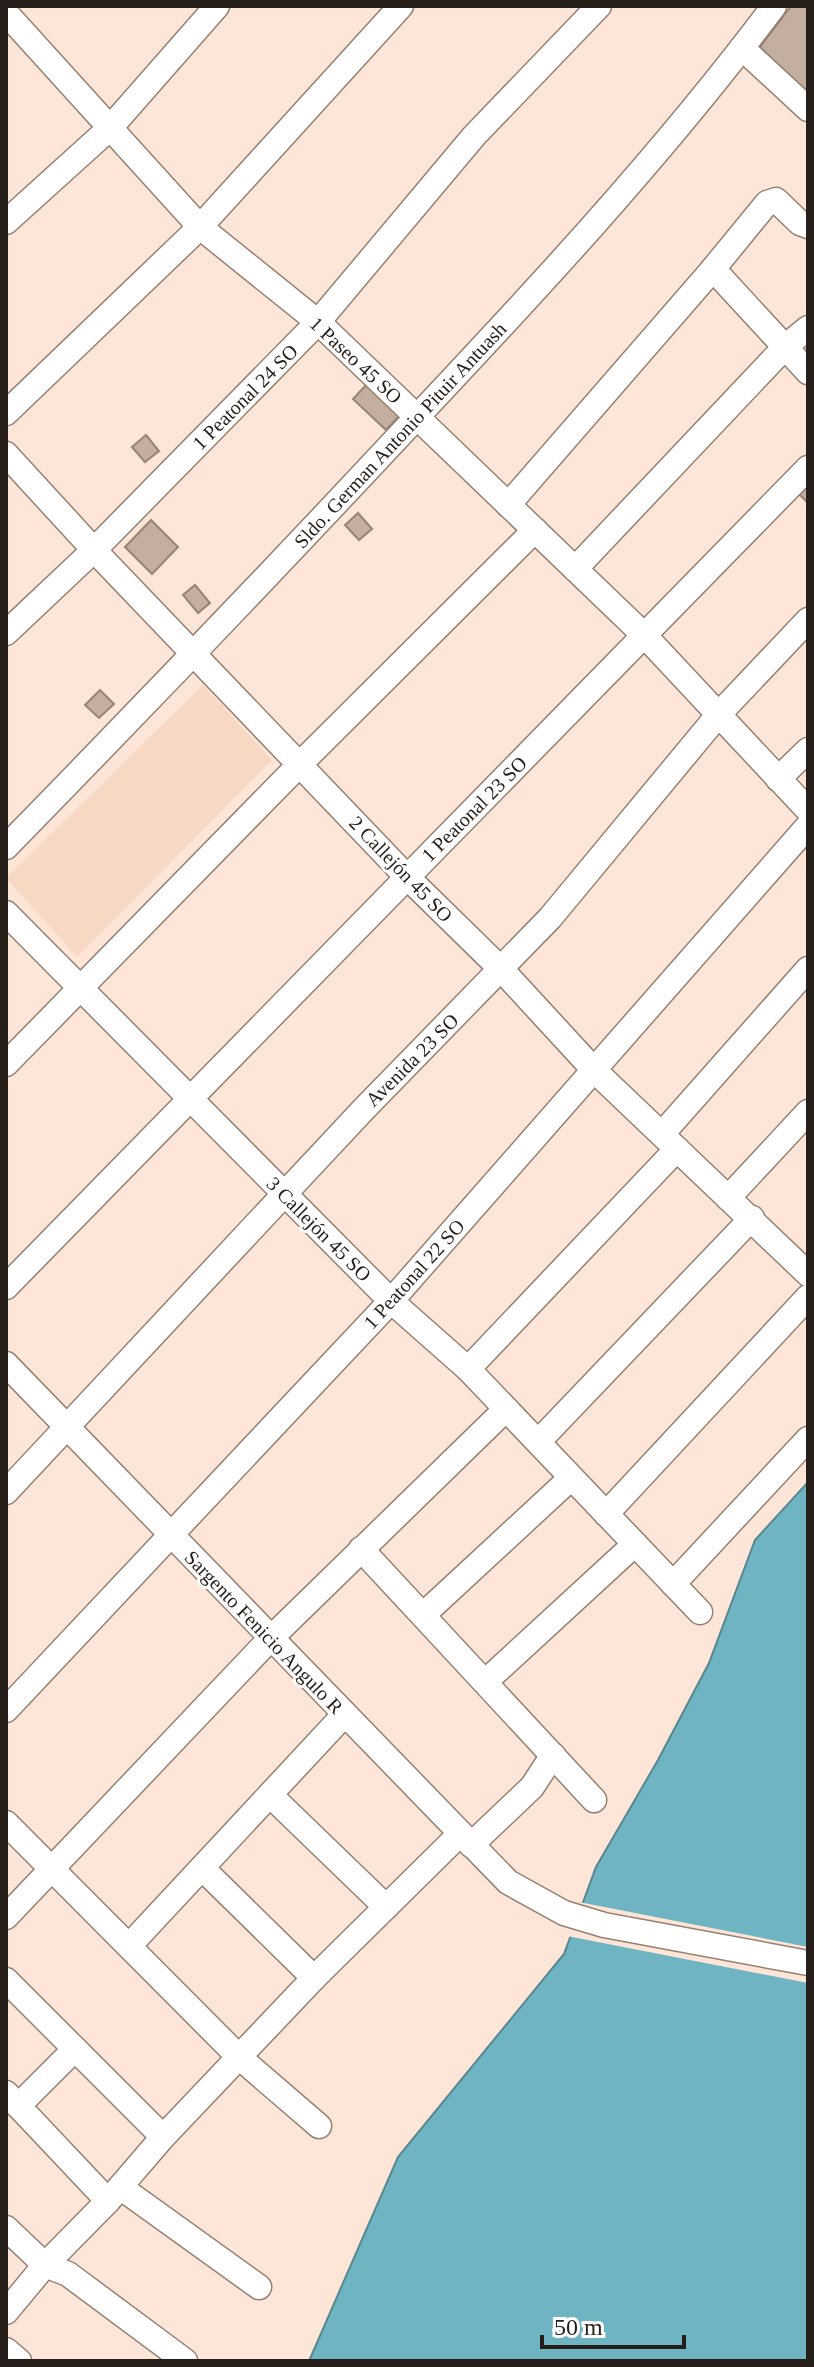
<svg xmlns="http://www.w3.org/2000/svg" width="814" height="2367" viewBox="0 0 814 2367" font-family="Georgia,serif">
<rect width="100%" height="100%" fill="#fde6d7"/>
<!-- built -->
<polygon fill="#f6d8c5" points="203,685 272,760 77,957 6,878"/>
<!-- water -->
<polygon fill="#6eb4c2" stroke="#58878f" stroke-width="2" points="808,1482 808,2361 309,2361 398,2157 564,1954 596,1867 658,1760 709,1663 755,1540"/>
<!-- pier -->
<polygon fill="#fde6d7" points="579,1902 808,1947 808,1983 567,1936"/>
<!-- building -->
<g fill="#c3ae9f" stroke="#988476" stroke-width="2">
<polygon points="791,6 808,6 808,96 760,47"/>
<polygon points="367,384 400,415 386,430 353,399"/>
<polygon points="146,435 159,451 145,462 132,447"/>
<polygon points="808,484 808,503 798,493"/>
<polygon points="358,513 372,529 359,540 345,525"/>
<polygon points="151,520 178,547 152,574 125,547"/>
<polygon points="195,585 210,603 198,613 183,595"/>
<polygon points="100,690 114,704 99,718 85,705"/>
</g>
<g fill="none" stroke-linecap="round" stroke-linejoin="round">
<!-- minor casing -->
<g stroke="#958173" stroke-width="27">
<g id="minor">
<polyline points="6,13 200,227 318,322 645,636 808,810"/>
<polyline points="742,48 808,109"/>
<polyline points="6,222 110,128 217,6"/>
<polyline points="713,269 808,372"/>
<polyline points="6,413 200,227 401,6"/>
<polyline points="6,454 94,550 407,877 502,970 594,1070 808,1274"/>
<polyline points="508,505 713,269 767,203 776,200 800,223 808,226"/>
<polyline points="575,569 785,347 808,328"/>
<polyline points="6,633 94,550 318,322 474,136 599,6"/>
<polyline points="778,779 808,750"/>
<path d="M6,847C139,711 270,574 400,435C530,297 660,158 774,6"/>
<polyline points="6,913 391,1301 468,1369 700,1612"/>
<polyline points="6,1064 300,764 535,530"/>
<polyline points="662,1134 808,969"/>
<polyline points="728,1198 808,1112"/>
<polyline points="6,1287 808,468"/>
<polyline points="6,1364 508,1882 564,1913 604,1925 808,1963"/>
<polyline points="468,1369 677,1149"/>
<polyline points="538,1442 752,1218"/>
<polyline points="6,1492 362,1111 550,918 719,714 808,620"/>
<polyline points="606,1514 808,1297"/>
<polyline points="361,1549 594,1800"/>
<polyline points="673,1584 808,1439"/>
<polyline points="423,1615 571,1478"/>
<polyline points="485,1682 635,1544"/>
<polyline points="6,1710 391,1301 808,826"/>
<polyline points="270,1795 386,1907"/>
<polyline points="6,1823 240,2058 319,2126"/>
<polyline points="471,1845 532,1787 553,1755"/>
<polyline points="203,1869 314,1978"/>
<polyline points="6,1917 270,1639 506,1409"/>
<polyline points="129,1946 344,1715"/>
<polyline points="6,1980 163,2137"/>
<polyline points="6,2093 108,2201"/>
<polyline points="18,2106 75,2049"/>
<polyline points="120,2187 259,2287"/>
<polyline points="6,2228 45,2265 68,2274 185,2361"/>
<polyline points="6,2312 45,2265 108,2201 163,2137 314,1978 460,1834"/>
<polyline points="6,2350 19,2361"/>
</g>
</g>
<!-- minor -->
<use href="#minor" stroke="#fff" stroke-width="24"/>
</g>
<g text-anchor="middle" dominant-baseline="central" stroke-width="6" stroke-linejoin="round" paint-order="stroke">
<!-- street labels -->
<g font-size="20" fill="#261e18" stroke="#fff">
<text transform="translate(356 360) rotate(43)">1 Paseo 45 SO</text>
<text transform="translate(245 397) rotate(-45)">1 Peatonal 24 SO</text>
<text transform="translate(400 435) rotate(-47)">Sldo. German Antonio Pituir Antuash</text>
<text transform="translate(474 809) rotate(-45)">1 Peatonal 23 SO</text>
<text transform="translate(401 869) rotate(46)">2 Callejón 45 SO</text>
<text transform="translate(412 1060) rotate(-45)">Avenida 23 SO</text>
<text transform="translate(319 1229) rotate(45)">3 Callejón 45 SO</text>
<text transform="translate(414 1274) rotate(-48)">1 Peatonal 22 SO</text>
<text transform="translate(264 1632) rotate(46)">Sargento Fenicio Angulo R</text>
</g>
</g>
<!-- border -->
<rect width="814" height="2367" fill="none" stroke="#261e18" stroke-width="16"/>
<!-- scale -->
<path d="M542 2335v12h142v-12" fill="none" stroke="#261e18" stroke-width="4"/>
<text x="554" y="2335" font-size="24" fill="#261e18" stroke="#ffffff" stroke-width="6" paint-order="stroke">50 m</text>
</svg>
